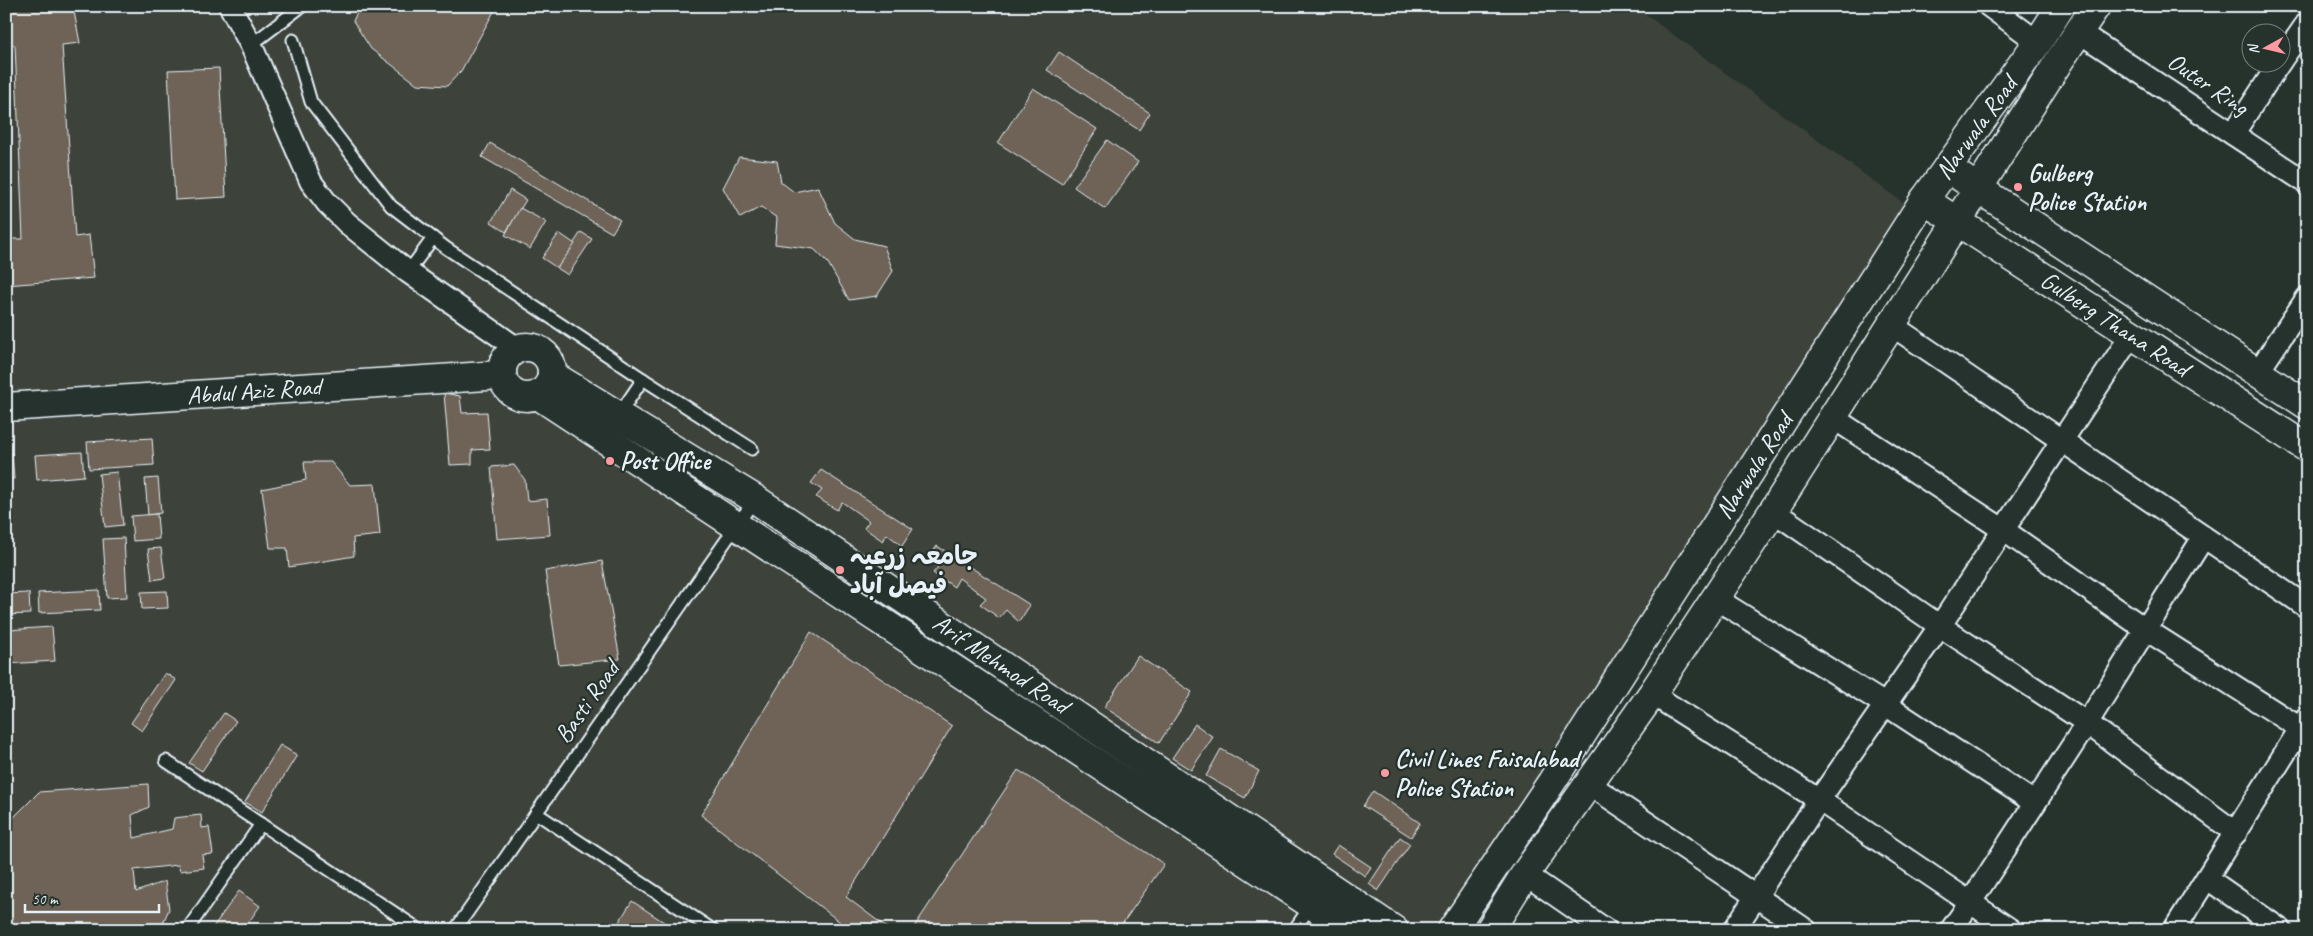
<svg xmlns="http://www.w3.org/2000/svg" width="2313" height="936" viewBox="0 0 2313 936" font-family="Caveat,'Playpen Sans Arabic',sans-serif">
<rect width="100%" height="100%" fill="#26332d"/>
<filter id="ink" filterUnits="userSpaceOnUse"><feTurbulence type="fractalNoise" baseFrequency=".02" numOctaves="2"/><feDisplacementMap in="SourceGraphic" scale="10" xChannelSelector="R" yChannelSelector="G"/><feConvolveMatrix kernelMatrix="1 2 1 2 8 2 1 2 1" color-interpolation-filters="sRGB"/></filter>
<g filter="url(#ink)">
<!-- built -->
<polygon fill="#3c423a" points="6,6 1634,6 1913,210 1435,930 6,930"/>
<!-- building -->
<g fill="#6e6457" stroke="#e8f1f8">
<polygon points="6,6 73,6 80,43 62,45 75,237 89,235 94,278 6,285 6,239 23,239 15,45 6,45"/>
<polygon points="360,6 497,6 461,71 447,86 417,84 371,49 353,21"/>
<polygon points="1059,52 1150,113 1139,130 1047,70"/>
<polygon points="219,68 226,197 175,200 168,70"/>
<polygon points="1033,88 1097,129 1062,184 998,143"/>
<polygon points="1107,140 1138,162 1105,209 1074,187"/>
<polygon points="490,143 620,220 612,233 482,157"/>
<polygon points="739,157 777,161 781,182 794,192 818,187 835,223 855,239 884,246 893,271 877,296 849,300 828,263 814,249 775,244 777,218 761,207 740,218 723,188"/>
<polygon points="510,190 526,200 506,232 491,222"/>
<polygon points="520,208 546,222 530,249 505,235"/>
<polygon points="581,232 592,239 568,275 557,268"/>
<polygon points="559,233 575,244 557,268 542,258"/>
<polygon points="444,393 460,396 462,413 487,412 490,449 472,450 472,464 450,465"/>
<polygon points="152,438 154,465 89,469 87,442"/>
<polygon points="82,452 84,476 37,480 35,455"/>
<polygon points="12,453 14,479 6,479 6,454"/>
<polygon points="304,462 331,462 350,485 375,484 380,535 353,538 354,556 289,567 287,548 270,548 262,489 306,480"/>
<polygon points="514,465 525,480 527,501 547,499 550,535 497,539 491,467"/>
<polygon points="821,470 913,529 902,546 887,534 883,541 864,528 869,521 842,502 837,510 816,497 822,490 811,483"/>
<polygon points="117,472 123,525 105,527 99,474"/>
<polygon points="158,478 161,513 148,515 145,479"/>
<polygon points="157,514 159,539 133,541 131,516"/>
<polygon points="124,538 127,597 107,598 103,539"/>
<polygon points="937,546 1030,605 1019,622 1006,610 999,618 980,604 986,598 959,578 954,587 933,573 938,567 927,560"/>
<polygon points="161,548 165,578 152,580 148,549"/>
<polygon points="602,561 620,659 559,665 545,571"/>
<polygon points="99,590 100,610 39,613 38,593"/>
<polygon points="167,591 168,608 142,609 141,592"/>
<polygon points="29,593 30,614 6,615 6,594"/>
<polygon points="52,627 55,661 6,664 6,630"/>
<polygon points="811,632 952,726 846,897 890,930 834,930 840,922 701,815"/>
<polygon points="1138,656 1192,692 1159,743 1104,707"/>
<polygon points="165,673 176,680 142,731 131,723"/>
<polygon points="224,713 236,721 202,771 189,763"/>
<polygon points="1195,724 1213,737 1191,770 1172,758"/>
<polygon points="280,745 297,755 262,812 245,802"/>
<polygon points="1221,749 1259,771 1245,798 1206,776"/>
<polygon points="1018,770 1164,864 1118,930 912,930"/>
<polygon points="148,784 149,807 132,815 134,838 172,829 174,818 201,815 202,828 209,827 213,854 202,855 204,868 180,871 178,865 134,870 136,892 165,881 169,909 160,930 6,930 6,835 10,821 39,792"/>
<polygon points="1373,791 1420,823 1411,837 1363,806"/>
<polygon points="1400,837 1410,844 1378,891 1369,884"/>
<polygon points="1338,845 1371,867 1365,876 1332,854"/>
<polygon points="239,891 260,906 243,930 211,930"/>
<polygon points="632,901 676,930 614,930"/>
</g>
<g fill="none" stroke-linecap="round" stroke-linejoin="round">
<!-- lane casing -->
<g stroke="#e8f1f8" stroke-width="15">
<g id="lane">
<polyline points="293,40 311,102 391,206 446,248 643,379 752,449"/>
<polyline points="251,45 302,6"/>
<polyline points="408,272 433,238"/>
<polyline points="618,416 643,379"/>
<polyline points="166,761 420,930"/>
<polyline points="536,813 713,930"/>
<polyline points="187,930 261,824"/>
<polyline points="455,930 755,499"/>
<polyline points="1294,930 1312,904"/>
</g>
</g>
<!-- street casing -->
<g stroke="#e8f1f8" stroke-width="25">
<g id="street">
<polyline points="230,6 251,45 311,182 327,203 347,223 408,272 518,349"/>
<polyline points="1989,6 2038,42"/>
<polyline points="2079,32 2307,183"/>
<polyline points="2280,62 2307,23"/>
<polyline points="2233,134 2280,62"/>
<polyline points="1890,324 2307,607"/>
<polyline points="2258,372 2307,298"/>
<polyline points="1832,417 2002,529 2145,629 2300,728"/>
<polyline points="1773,511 1940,626 2087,723 2236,833"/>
<polyline points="1715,598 1886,705 2035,803"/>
<polyline points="1652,694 1819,800 2011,930"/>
<polyline points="1589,784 1806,930"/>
<polyline points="1525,874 1606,930"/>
<polyline points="2208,879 2281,930"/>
<polyline points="1734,930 1819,800 1940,626 2132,334"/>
<polyline points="1951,930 1970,903 2087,723 2203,538"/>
<polyline points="2174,930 2307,718"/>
</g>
</g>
<!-- secondary casing -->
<g stroke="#e8f1f8" stroke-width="31">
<g id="secondary">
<polyline points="1947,168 2307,405"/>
<polyline points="1924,200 2307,448"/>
<circle cx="527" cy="372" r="25"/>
<polyline points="552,375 755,499 1394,930"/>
<polyline points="538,395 1350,930"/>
<polyline points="6,407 502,375"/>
</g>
</g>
<!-- primary casing -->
<g stroke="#e8f1f8" stroke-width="31">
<g id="primary">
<polyline points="1452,930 1551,783 1924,200 2038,42 2061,6"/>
<polyline points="1490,930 1525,874 1652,694 1773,511 2061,58 2096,6"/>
</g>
</g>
<!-- lane -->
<use href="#lane" stroke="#26332d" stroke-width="11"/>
<!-- street -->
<use href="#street" stroke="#26332d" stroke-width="21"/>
<!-- secondary -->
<use href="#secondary" stroke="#26332d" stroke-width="28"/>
<!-- primary -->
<use href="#primary" stroke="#26332d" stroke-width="28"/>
</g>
</g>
<!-- markers -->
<g fill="#ff9aa2" stroke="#26332d" stroke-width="2">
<circle cx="2018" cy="187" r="5"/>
<circle cx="610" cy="461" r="5"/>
<circle cx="840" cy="570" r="5"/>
<circle cx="1385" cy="773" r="5"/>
</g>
<g text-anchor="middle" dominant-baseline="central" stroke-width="4.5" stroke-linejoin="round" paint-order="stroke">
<!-- street labels -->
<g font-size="25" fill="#e8f1f8" stroke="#26332d">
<text transform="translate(2208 84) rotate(34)">Outer Ring</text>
<text transform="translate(1976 128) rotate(-54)">Narwala Road</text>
<text transform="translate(2115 324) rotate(33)">Gulberg Thana Road</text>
<text transform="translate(254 391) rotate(-4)">Abdul Aziz Road</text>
<text transform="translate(1754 466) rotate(-57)">Narwala Road</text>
<text transform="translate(1001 664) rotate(34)">Arif Mehmod Road</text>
<text transform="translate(587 702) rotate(-55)">Basti Road</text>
</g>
<!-- poi labels -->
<g font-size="25" font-weight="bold" fill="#e8f1f8" stroke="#26332d" text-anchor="start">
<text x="2028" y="173">Gulberg<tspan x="2028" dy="29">Police Station</tspan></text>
<text x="620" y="461">Post Office</text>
<text x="850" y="556">جامعہ زرعیہ<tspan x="850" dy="29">فیصل آباد</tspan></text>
<text x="1395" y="759">Civil Lines Faisalabad<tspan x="1395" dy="29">Police Station</tspan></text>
</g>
</g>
<!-- margin -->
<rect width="2313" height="936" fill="none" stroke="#26332d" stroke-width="25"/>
<rect x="12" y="12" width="2288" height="911" fill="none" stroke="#e8f1f8" stroke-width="2" filter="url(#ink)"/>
<!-- north arrow -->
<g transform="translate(2266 48) rotate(262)"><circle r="24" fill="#26332d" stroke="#747f7e"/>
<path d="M0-4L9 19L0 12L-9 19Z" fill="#ff9aa2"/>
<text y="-8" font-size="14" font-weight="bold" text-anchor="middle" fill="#e8f1f8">N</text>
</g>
<!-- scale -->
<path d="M25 904v8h134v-8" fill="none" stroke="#e8f1f8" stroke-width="2.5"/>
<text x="32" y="904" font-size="15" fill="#e8f1f8" stroke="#26332d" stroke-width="4" paint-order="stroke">50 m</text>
</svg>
